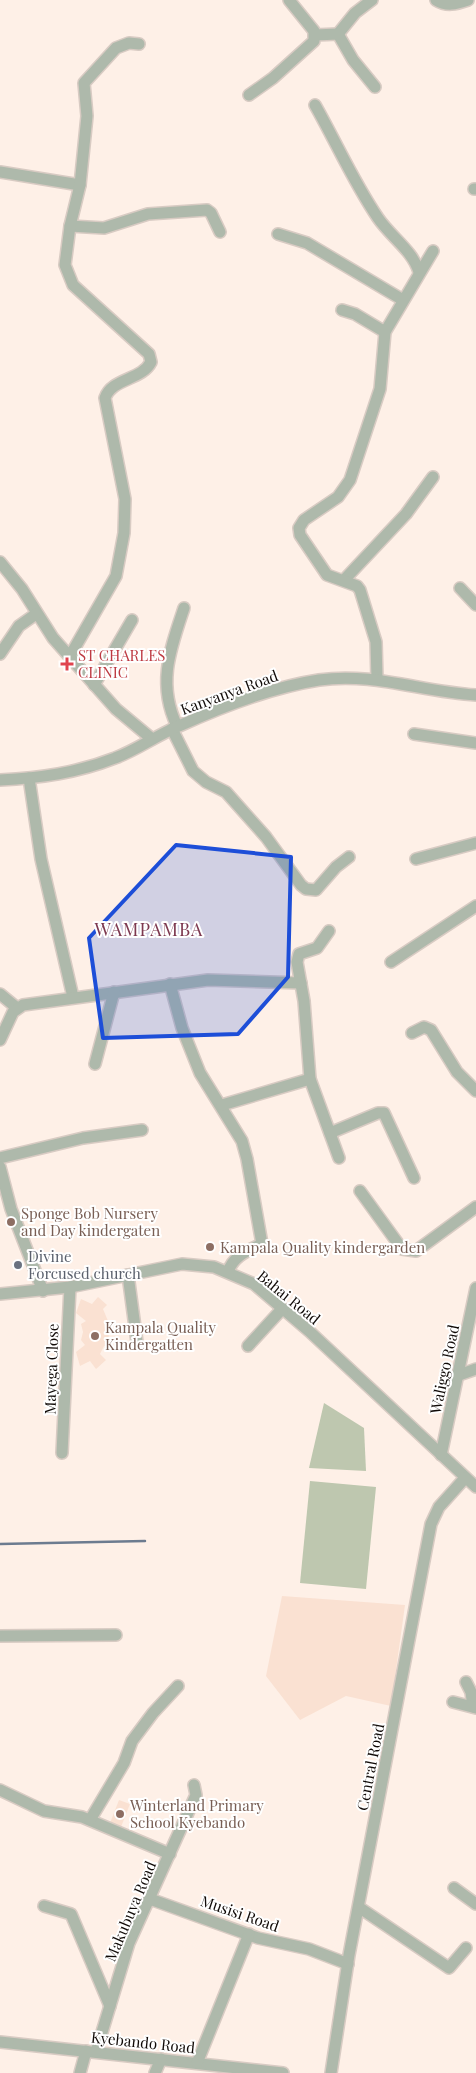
<svg xmlns="http://www.w3.org/2000/svg" width="476" height="2073" viewBox="0 0 476 2073" font-family="'Playfair Display',serif">
<rect width="100%" height="100%" fill="#fef0e7"/>
<!-- built -->
<g fill="#fae1d2">
<polygon points="98,1297 107,1305 103,1309 108,1321 104,1322 105,1330 109,1330 108,1347 104,1346 100,1354 106,1360 96,1369 90,1361 80,1366 76,1352 85,1345 81,1340 83,1332 81,1324 86,1321 76,1313 81,1299 92,1304"/>
<polygon points="282,1596 405,1605 391,1706 346,1696 300,1720 266,1676"/>
<polygon points="119,1800 130,1804 121,1827 110,1823"/>
</g>
<!-- green -->
<g fill="#bec7af">
<polygon points="324,1403 364,1428 366,1471 309,1468"/>
<polygon points="310,1481 376,1487 366,1589 300,1583"/>
</g>
<g fill="none" stroke-linecap="round" stroke-linejoin="round">
<!-- stream -->
<polyline stroke="#6c7b8f" stroke-width="2.5" points="0,1544 145,1541"/>
<!-- minor casing -->
<g stroke="#d8cbc3" stroke-width="14">
<g id="minor">
<path d="M436,0C447,7 456,4 468,0"/>
<polyline points="338,34 355,13 372,0"/>
<polyline points="315,35 338,34 353,60 375,87"/>
<polyline points="249,95 273,78 314,41 314,31 289,0"/>
<path d="M315,105C336,142 354,183 378,218C391,237 413,251 419,272"/>
<polyline points="0,172 80,185"/>
<polyline points="474,189 476,189"/>
<polyline points="70,226 104,228 148,214 207,210 211,213 220,232"/>
<polyline points="278,234 307,243 403,300"/>
<polyline points="342,310 355,314 385,332"/>
<polyline points="0,562 22,589 53,638 116,709 152,739"/>
<polyline points="344,580 406,514 433,477"/>
<polyline points="460,588 476,605"/>
<polyline points="0,654 19,626 36,614"/>
<path d="M70,656L116,576L124,533L125,499L105,398C112,378 142,380 151,362L149,354L73,285L65,265L70,226L80,185L87,116L84,83L116,48L129,43L139,44"/>
<polyline points="377,679 376,642 360,590 357,586 327,575 300,535 299,528 304,520 338,497 350,480 380,389 385,332 433,251"/>
<polyline points="94,685 132,620"/>
<path d="M177,726C157,684 170,650 184,608"/>
<polyline points="172,729 193,771 206,782 226,792 266,837 301,885 306,889 316,890 336,867 349,857"/>
<polyline points="414,734 476,743"/>
<polyline points="29,778 41,859 73,997"/>
<path d="M0,780C40,778 77,773 115,758C137,750 157,735 179,726C221,707 273,687 319,680C373,672 422,692 476,695"/>
<polyline points="416,859 476,843"/>
<polyline points="329,931 317,948 299,954 297,962 304,1001 310,1079 339,1158"/>
<polyline points="391,962 476,906"/>
<path d="M170,984L182,1028L200,1073L242,1141L247,1159L262,1244C247,1251 233,1256 228,1272"/>
<polyline points="0,994 17,1008"/>
<polyline points="412,1033 424,1027 431,1030 457,1072 476,1091"/>
<polyline points="0,1040 13,1012 23,1005 208,980 301,983"/>
<polyline points="95,1064 114,992"/>
<polyline points="222,1105 310,1079"/>
<polyline points="330,1133 378,1113 384,1113 414,1178"/>
<polyline points="0,1158 83,1138 142,1130"/>
<polyline points="0,1167 11,1209 43,1291"/>
<polyline points="360,1191 402,1249 416,1251 476,1207"/>
<polyline points="128,1275 137,1342"/>
<polyline points="0,1294 70,1287 182,1264 214,1267 254,1284 309,1331 476,1487"/>
<polyline points="248,1346 282,1309"/>
<polyline points="459,1375 476,1369"/>
<polyline points="62,1453 70,1287"/>
<polyline points="441,1455 476,1288"/>
<polyline points="0,1636 116,1635"/>
<polyline points="466,1682 471,1692 473,1707"/>
<polyline points="453,1702 476,1708"/>
<polyline points="0,1790 44,1811 82,1817 170,1854"/>
<polyline points="90,1820 124,1763 132,1741 153,1713 178,1686"/>
<polyline points="454,1888 476,1904"/>
<polyline points="150,1899 258,1938 309,1949 348,1964"/>
<polyline points="44,1906 71,1914 110,2006"/>
<polyline points="360,1908 449,1968 466,1948"/>
<polyline points="0,2042 283,2073"/>
<polyline points="96,2052 129,1943 196,1795 194,1785"/>
<polyline points="197,2063 249,1934"/>
<polyline points="80,2073 86,2051"/>
<polyline points="155,2073 161,2059"/>
<polyline points="331,2073 349,1955 431,1524 439,1507 465,1478"/>
</g>
</g>
<!-- minor -->
<use href="#minor" stroke="#aeb9ab" stroke-width="11"/>
</g>
<!-- marked area -->
<path fill="#1d4ed8" fill-opacity="0.2" stroke="#1d4ed8" stroke-width="4" stroke-linejoin="round" d="M176,845L291,857L288,977L238,1034L103,1038L89,938Z"/>
<!-- markers -->
<path fill="#e0444e" stroke="#fff" stroke-width="2" d="M64.5 656.5h5v5h5v5h-5v5h-5v-5h-5v-5h5z"/>
<g fill="#8d6e63" stroke="#fff" stroke-width="2">
<circle cx="11" cy="1222" r="5"/>
<circle cx="210" cy="1247" r="5"/>
<circle cx="95" cy="1336" r="5"/>
<circle cx="120" cy="1814" r="5"/>
</g>
<circle fill="#6b7280" stroke="#fff" stroke-width="2" cx="18" cy="1265" r="5"/>
<g text-anchor="middle" dominant-baseline="central" stroke-width="4" stroke-linejoin="round" paint-order="stroke">
<!-- health labels -->
<g font-size="15" fill="#be3a42" stroke="#fff" text-anchor="start">
<text x="78" y="655">ST CHARLES<tspan x="78" dy="17">CLINIC</tspan></text>
</g>
<!-- street labels -->
<g font-size="15" fill="#100a07" stroke="#fff">
<text transform="translate(229 692) rotate(-20)">Kanyanya Road</text>
<text transform="translate(289 1297) rotate(39)">Bahai Road</text>
<text transform="translate(51 1369) rotate(-88)">Mayega Close</text>
<text transform="translate(444 1369) rotate(-78)">Waliggo Road</text>
<text transform="translate(370 1767) rotate(-79)">Central Road</text>
<text transform="translate(130 1911) rotate(-67)">Makubuya Road</text>
<text transform="translate(240 1913) rotate(19)">Musisi Road</text>
<text transform="translate(143 2042) rotate(6)">Kyebando Road</text>
</g>
<!-- education labels -->
<g font-size="15" fill="#785e54" stroke="#fff" text-anchor="start">
<text x="21" y="1213">Sponge Bob Nursery<tspan x="21" dy="17">and Day kindergaten</tspan></text>
<text x="220" y="1247">Kampala Quality kindergarden</text>
<text x="105" y="1327">Kampala Quality<tspan x="105" dy="17">Kindergatten</tspan></text>
<text x="130" y="1805">Winterland Primary<tspan x="130" dy="17">School Kyebando</tspan></text>
</g>
<!-- worship labels -->
<g font-size="15" fill="#5b616d" stroke="#fff" text-anchor="start">
<text x="28" y="1256">Divine<tspan x="28" dy="17">Forcused church</tspan></text>
</g>
<!-- quarter labels -->
<g font-size="18" letter-spacing="1" fill="#7d384f" stroke="#fff">
<text x="149" y="929">WAMPAMBA</text>
</g>
</g>
</svg>
